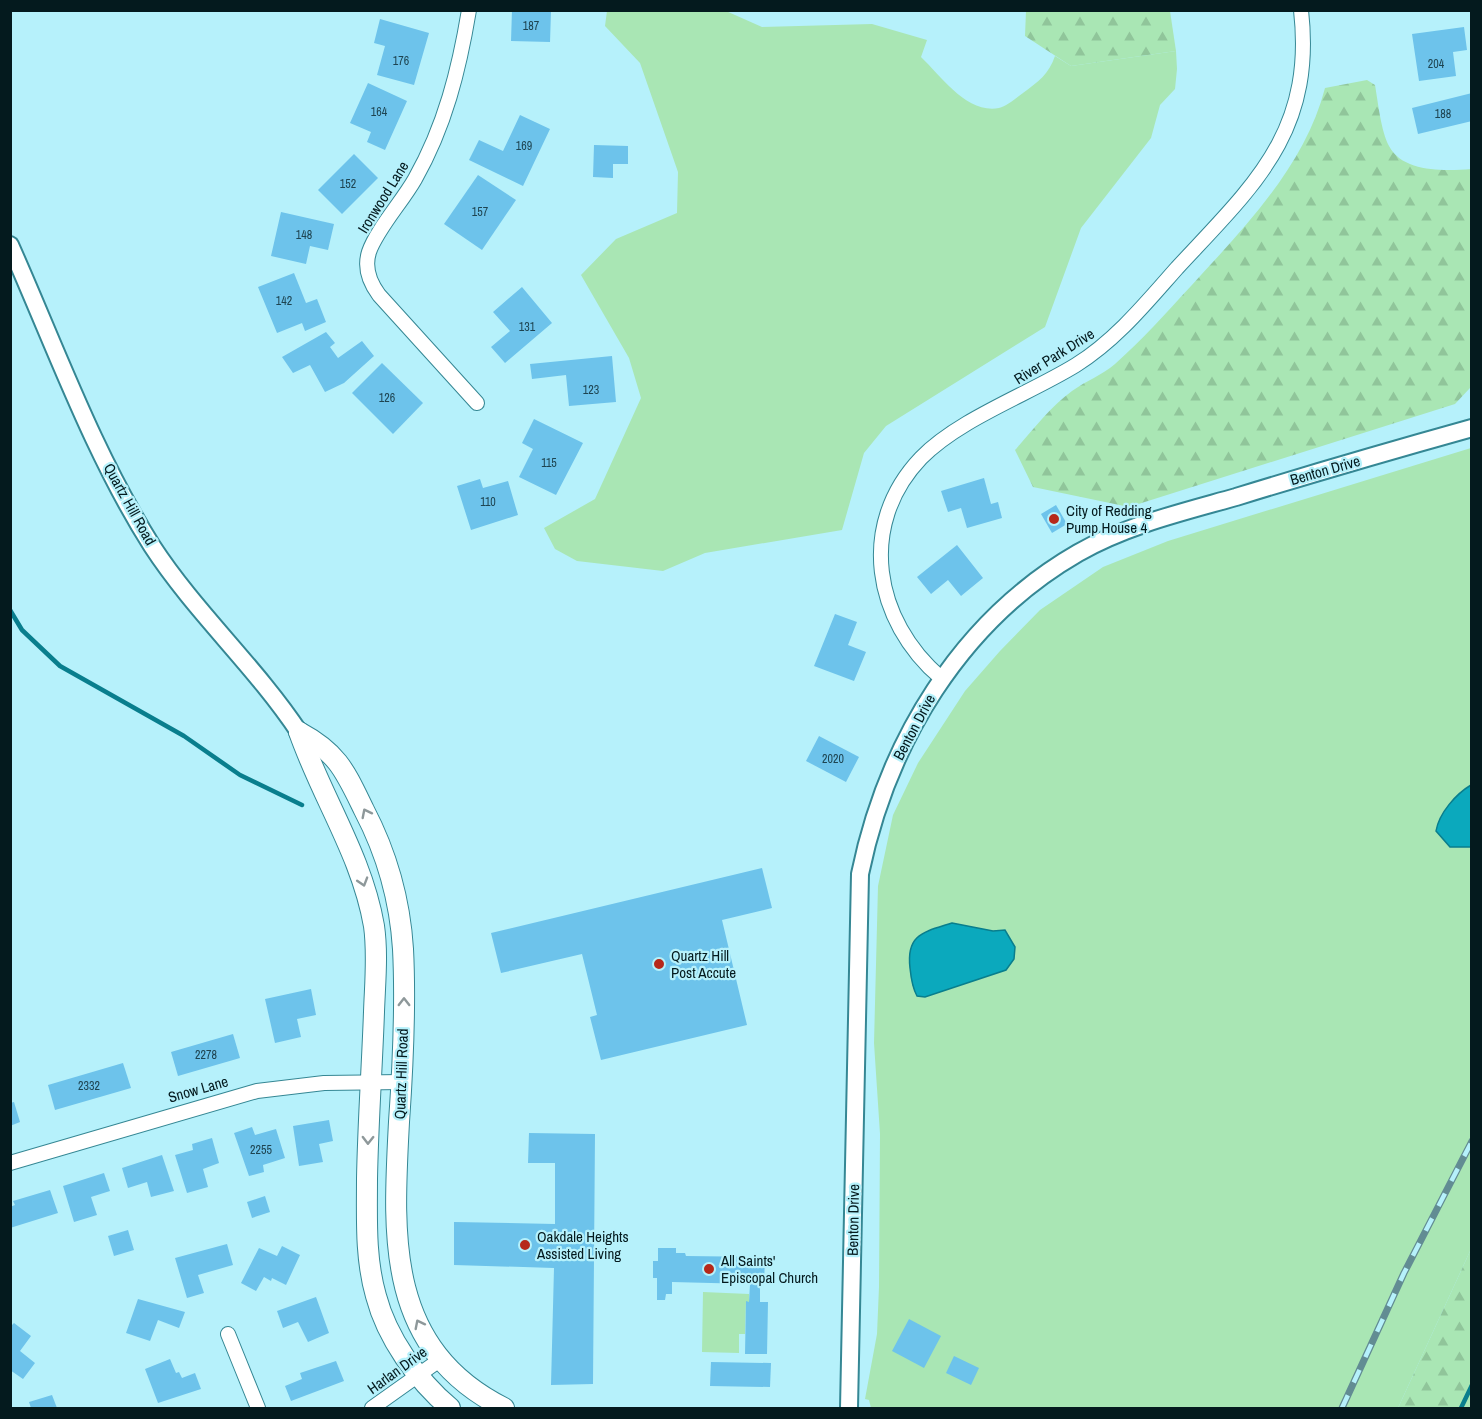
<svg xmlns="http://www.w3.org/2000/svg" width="1482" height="1419" viewBox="0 0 1482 1419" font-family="'Archivo Narrow',sans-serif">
<defs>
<pattern id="forest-firs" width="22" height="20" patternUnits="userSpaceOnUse" patternTransform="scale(1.5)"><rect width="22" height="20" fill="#a9e6b4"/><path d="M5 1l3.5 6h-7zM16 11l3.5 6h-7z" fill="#90c59a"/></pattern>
</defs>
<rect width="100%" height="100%" fill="#b6f1fb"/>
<!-- green -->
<g fill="#a9e6b4">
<path d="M607,11H726L762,27L872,24L927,40L921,57C942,77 967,114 999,108C1007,106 1016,98 1023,93C1038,82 1049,74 1055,56L1071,66L1176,51L1177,69L1175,89L1160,105L1151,138L1081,228L1045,327L886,426L864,453L842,530L705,553L663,571L577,561L555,549L544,528L595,499L641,398L629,358L581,275L616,239L677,213L678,172L640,63L605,26Z"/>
<polygon points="1471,448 1471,1249 1398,1408 871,1408 869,1400 865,1399 877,1334 879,1287 880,1134 874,1043 878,886 893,815 918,763 965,691 1000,651 1040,610 1103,567 1168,541"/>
<polygon points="703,1292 749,1294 749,1302 746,1302 745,1334 739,1334 739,1353 702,1352"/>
</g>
<!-- forest -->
<g fill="url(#forest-firs)">
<polygon points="1026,11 1170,11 1176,51 1071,66 1025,36"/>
<path d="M1367,80L1375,85C1378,102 1381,131 1389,146C1403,173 1446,171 1471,169L1470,388L1455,404L1129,507L1033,487L1015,450C1033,430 1051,406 1072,391C1086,381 1102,375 1115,364C1142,340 1166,313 1191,286C1244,228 1305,166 1325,88Z"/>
<polygon points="1471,1249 1471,1408 1398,1408"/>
</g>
<!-- water -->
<g fill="#0ba9bd" stroke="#097e8d" stroke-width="1.5">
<path d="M1471,785V847H1450L1436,831C1439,813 1456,794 1471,785Z"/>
<path d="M952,923L993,931L1005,930L1015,947L1014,959L1006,970L925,997L917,996C912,987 911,978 910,968C906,934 924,932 952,923Z"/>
</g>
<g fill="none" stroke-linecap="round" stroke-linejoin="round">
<!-- stream -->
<g stroke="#097e8d" stroke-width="4.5">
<polyline points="10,610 22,630 60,666 184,736 240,775 302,805"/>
<polyline points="1461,1408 1472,1385"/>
</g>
</g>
<!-- building -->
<g fill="#6dc3eb">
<polygon points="512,10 551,10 550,42 511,41"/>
<polygon points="380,19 429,33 414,85 377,75 385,46 374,43"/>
<polygon points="1464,27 1467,50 1453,52 1456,76 1419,81 1412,34"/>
<polygon points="368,83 407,101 385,150 367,142 371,132 350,123"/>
<polygon points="1472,93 1472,121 1418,134 1412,108"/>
<polygon points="520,115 550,129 523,186 469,160 479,140 503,151"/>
<polygon points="594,145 628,146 628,164 613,164 613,178 593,177"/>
<polygon points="354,154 378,178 342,214 318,190"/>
<polygon points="478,175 516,200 482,250 444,224"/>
<polygon points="281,212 334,224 328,250 310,246 306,264 271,256"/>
<polygon points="294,273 306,303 317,299 326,322 305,331 302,323 277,333 258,287"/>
<polygon points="522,287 552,323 505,363 491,347 510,331 493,312"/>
<polygon points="326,332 335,343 330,347 338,358 362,341 374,356 344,383 325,392 310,365 293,373 282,357"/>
<polygon points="612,356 616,402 569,406 566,375 532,379 530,364"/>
<polygon points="382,363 423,403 393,434 352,393"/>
<polygon points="534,419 583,443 556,495 519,477 533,449 522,443"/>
<polygon points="984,478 991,504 998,502 1002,518 967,528 961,508 948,512 941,491"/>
<polygon points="480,479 483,488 508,481 518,515 471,530 457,486"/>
<polygon points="1056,505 1067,524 1052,533 1041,514"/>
<polygon points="957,545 983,578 961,596 948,580 931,594 917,577"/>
<polygon points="835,614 857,622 848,645 866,652 854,681 814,666"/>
<polygon points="819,736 859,757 846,782 806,761"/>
<polygon points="762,868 772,908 722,920 747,1025 601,1060 590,1017 597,1015 582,954 501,973 491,933"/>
<polygon points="311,989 316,1015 297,1019 301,1037 275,1043 265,999"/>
<polygon points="233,1034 240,1058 178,1076 171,1052"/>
<polygon points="123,1063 131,1088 55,1110 48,1085"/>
<polygon points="14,1102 20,1122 10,1126 10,1103"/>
<polygon points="329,1120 333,1141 319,1144 323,1162 299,1166 293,1126"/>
<polygon points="252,1127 255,1135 276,1129 285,1158 263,1165 264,1172 249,1176 234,1133"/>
<polygon points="529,1133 595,1134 593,1384 551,1385 554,1268 454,1265 454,1222 555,1224 555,1163 528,1163"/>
<polygon points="212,1138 219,1163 203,1169 208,1187 187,1193 175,1155 193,1150 192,1144"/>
<polygon points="162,1155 174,1191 151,1197 147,1182 128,1188 122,1168"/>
<polygon points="104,1173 110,1191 91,1197 97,1215 74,1222 63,1186"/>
<polygon points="50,1190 58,1213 10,1228 10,1207 15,1205 13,1201"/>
<polygon points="265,1196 270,1212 252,1218 247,1202"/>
<polygon points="128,1230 134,1250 114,1256 108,1236"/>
<polygon points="227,1244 233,1265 198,1275 204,1293 187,1298 175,1258"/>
<polygon points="282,1246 300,1255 286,1285 272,1278 271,1281 264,1277 256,1291 241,1283 259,1248 277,1256"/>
<polygon points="658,1248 676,1248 676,1253 685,1253 686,1256 765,1257 764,1285 760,1284 760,1302 768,1302 767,1354 745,1354 746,1301 749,1302 750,1284 672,1282 672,1294 666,1294 665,1300 657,1300 657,1278 653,1278 653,1261 658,1261"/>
<polygon points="316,1297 329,1333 308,1342 298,1322 283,1328 277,1311"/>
<polygon points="138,1299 185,1312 179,1328 158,1320 150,1341 126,1333"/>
<polygon points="909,1319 941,1336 924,1368 892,1351"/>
<polygon points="14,1323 31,1336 20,1351 35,1363 23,1379 10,1370 10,1327"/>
<polygon points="954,1356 979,1368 971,1385 946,1373"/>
<polygon points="170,1359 176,1373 179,1372 182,1378 195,1373 201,1389 158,1403 145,1369"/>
<polygon points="336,1361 344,1381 291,1401 285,1386 302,1379 300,1373"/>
<polygon points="711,1362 771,1363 770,1387 710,1386"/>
<polygon points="52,1395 57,1408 31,1408 29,1402"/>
</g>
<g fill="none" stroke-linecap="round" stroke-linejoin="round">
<!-- minor casing -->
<g stroke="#358794" stroke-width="16">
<g id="minor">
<path d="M469,10C459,70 445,126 415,179C402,202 377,229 369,252C364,268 370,283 379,295L477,403"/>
<path d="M941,678C874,621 857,525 921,458C959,419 1029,394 1076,365C1116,340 1146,303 1177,268C1253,186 1315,133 1301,10"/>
<polyline points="10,1163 257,1091 324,1083 402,1082"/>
<polyline points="228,1334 258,1408"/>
<polyline points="372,1408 441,1359"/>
</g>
</g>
<!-- tertiary casing -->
<g stroke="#358794" stroke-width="20">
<g id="tertiary">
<path d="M10,245C55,346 93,453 152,546C195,612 255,666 299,732"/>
<path d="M849,1408L860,874C887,743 960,621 1078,553C1127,525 1183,512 1236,497C1314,473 1393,450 1472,428"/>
</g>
</g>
<!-- secondary casing -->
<g stroke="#358794" stroke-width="22">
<g id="secondary">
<path d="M299,732C338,753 345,771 364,810C386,852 400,901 403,949C406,1007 403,1065 399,1122C393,1236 385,1348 504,1408"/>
<path d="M299,732C322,798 362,856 374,926C378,954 375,983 374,1012C372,1068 368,1123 367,1179C367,1218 365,1258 376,1296C387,1338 417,1380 450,1408"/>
</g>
</g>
<!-- minor -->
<use href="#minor" stroke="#fff" stroke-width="14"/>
<!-- tertiary -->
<use href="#tertiary" stroke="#fff" stroke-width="16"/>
<!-- secondary -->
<use href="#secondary" stroke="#fff" stroke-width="20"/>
<!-- rail casing -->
<g stroke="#628c93" stroke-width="7">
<polyline id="rail" points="1342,1408 1404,1273 1472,1141"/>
</g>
<!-- rail -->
<use href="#rail" stroke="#b6f1fb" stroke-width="4.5" stroke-dasharray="14" stroke-linecap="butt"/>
</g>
<!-- one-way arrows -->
<defs><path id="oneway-chevron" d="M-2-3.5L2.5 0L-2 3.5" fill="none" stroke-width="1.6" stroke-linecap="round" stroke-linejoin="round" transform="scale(1.5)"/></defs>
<g stroke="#8e989a">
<use href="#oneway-chevron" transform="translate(366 813) rotate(-117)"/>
<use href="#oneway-chevron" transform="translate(363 882) rotate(73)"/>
<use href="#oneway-chevron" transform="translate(404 1002) rotate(-90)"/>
<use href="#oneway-chevron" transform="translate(368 1140) rotate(91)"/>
<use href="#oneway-chevron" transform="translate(419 1324) rotate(-117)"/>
</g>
<!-- markers -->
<g fill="#b6281a" stroke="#b6f1fb" stroke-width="2">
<circle cx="1054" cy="519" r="6"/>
<circle cx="659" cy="964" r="6"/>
<circle cx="525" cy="1245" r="6"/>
<circle cx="709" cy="1269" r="6"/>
</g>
<g text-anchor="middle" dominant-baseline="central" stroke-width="4.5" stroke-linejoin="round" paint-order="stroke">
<!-- number labels -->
<g font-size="12" fill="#1e4451">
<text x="531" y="26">187</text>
<text x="401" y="61">176</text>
<text x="1436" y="64">204</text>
<text x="379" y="112">164</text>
<text x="1443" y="114">188</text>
<text x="524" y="146">169</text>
<text x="348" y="184">152</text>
<text x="480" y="212">157</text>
<text x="304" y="235">148</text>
<text x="284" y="301">142</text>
<text x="527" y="327">131</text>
<text x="591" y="390">123</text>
<text x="387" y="398">126</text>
<text x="549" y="463">115</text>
<text x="488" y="502">110</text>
<text x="833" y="759">2020</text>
<text x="206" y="1055">2278</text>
<text x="89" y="1086">2332</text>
<text x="261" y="1150">2255</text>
</g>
<!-- street labels -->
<g font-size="15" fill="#041a1e" stroke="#b6f1fb">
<text transform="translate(383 197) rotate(-58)">Ironwood Lane</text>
<text transform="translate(1054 356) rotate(-32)">River Park Drive</text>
<text transform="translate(1325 470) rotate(-16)">Benton Drive</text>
<text transform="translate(130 504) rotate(61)">Quartz Hill Road</text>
<text transform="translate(914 727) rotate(-62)">Benton Drive</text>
<text transform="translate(401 1074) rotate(-88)">Quartz Hill Road</text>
<text transform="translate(198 1089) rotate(-16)">Snow Lane</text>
<text transform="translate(853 1220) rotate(-89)">Benton Drive</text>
<text transform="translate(397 1370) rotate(-36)">Harlan Drive</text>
</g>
<!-- poi labels -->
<g font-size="15" fill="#041a1e" stroke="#b6f1fb" text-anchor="start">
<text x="1066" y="510">City of Redding<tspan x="1066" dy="17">Pump House 4</tspan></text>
<text x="671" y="955">Quartz Hill<tspan x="671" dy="17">Post Accute</tspan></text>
<text x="537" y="1236">Oakdale Heights<tspan x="537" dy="17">Assisted Living</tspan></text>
<text x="721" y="1260">All Saints'<tspan x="721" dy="17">Episcopal Church</tspan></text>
</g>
</g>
<!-- border -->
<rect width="1482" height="1419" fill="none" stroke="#041a1e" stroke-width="24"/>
</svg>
